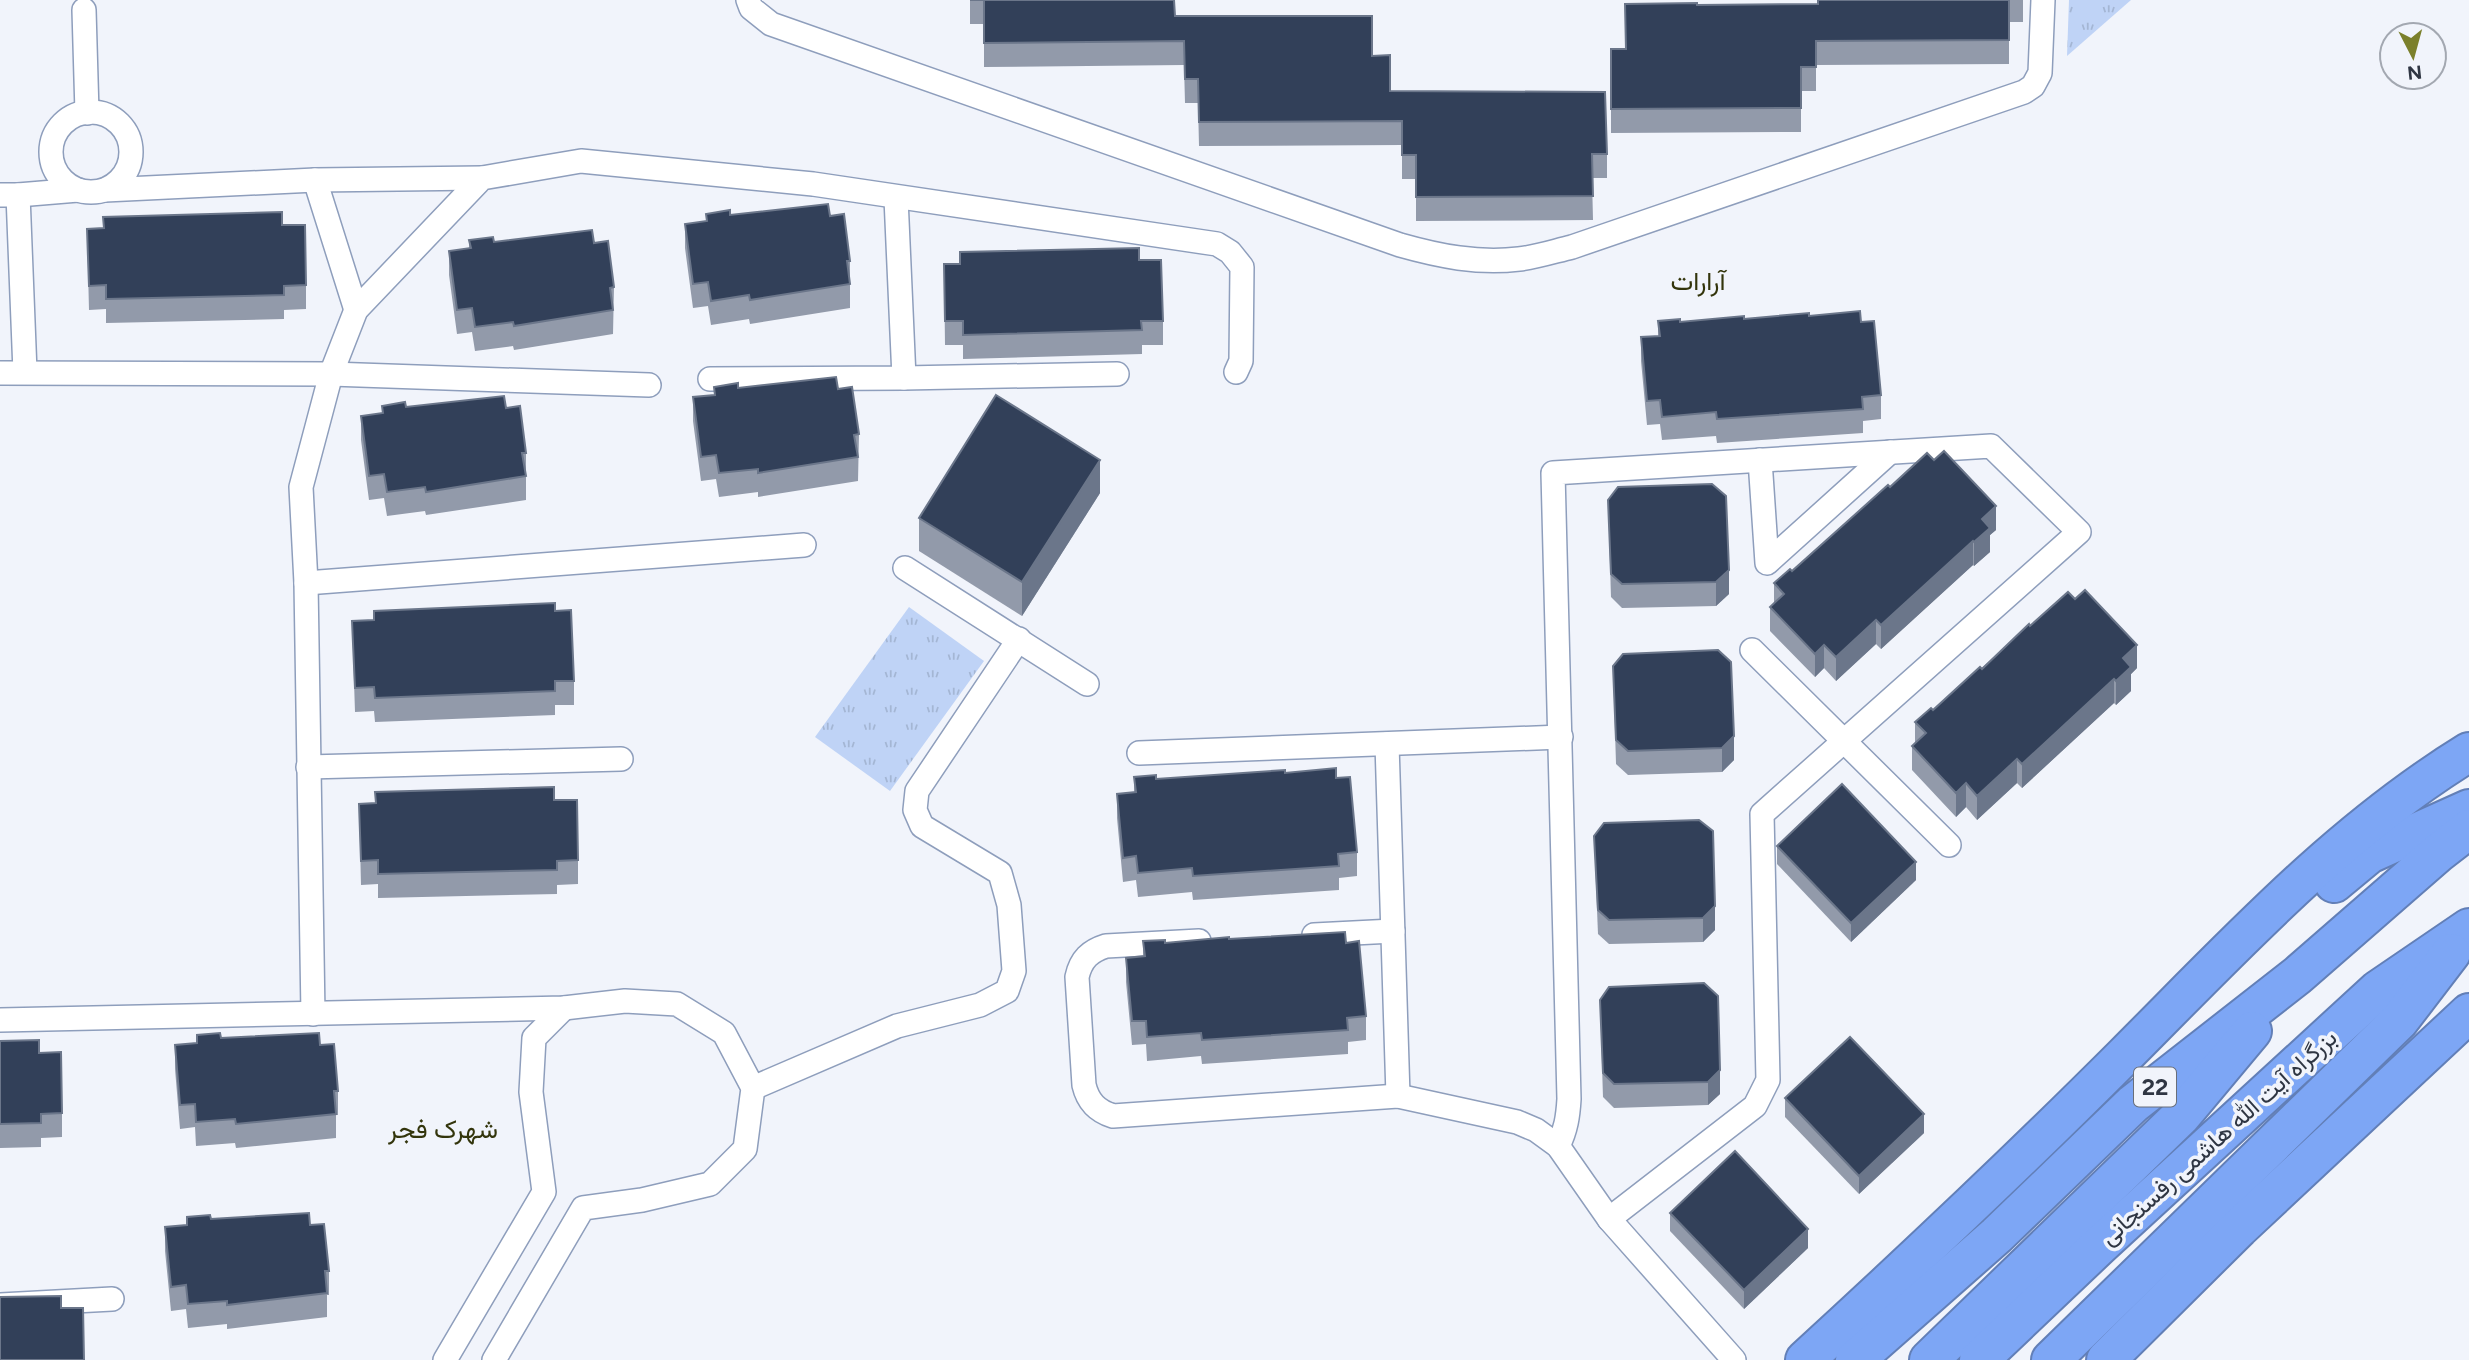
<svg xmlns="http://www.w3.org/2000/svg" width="2469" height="1360" viewBox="0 0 2469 1360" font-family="Figtree,Vazirmatn,sans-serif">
<defs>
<pattern id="park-tufts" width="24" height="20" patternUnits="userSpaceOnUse" patternTransform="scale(1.75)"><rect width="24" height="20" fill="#bfd3f6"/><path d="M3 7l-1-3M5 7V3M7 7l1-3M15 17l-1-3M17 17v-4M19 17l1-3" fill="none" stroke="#a4b6d4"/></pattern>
</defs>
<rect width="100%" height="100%" fill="#f1f4fb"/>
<!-- park -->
<g fill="url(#park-tufts)">
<polygon points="2069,0 2131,0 2067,56"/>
<polygon points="909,607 984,661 890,791 815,737"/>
</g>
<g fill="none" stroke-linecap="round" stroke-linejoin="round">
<!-- street casing -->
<g stroke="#8e9ebc" stroke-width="26">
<g id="street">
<path d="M748,0L751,8L771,24L1400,245C1439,256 1478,264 1519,259C1537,257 1555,251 1572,247L2024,92L2033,86L2040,73L2043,0"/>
<polyline points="84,10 87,113"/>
<circle cx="91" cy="152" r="40"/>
<polyline points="315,180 482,178"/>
<polyline points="105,190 315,180 356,310"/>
<polyline points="0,195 18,195 25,372"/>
<polyline points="18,195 78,190"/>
<polyline points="0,373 331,374 649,385"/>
<polyline points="904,378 1117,374"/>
<polyline points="710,379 904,378 896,198"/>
<polyline points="1760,460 1767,563 1890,452"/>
<polyline points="905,568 1087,684"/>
<polyline points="306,583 804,545"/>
<polyline points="1752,650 1949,845"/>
<polyline points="1387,744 1398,1096"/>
<polyline points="1139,753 1561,737"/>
<polyline points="308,767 621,759"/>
<polyline points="1314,935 1393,931"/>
<path d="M1199,941L1106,946C1090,951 1081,959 1077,977L1084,1085C1088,1102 1097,1111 1113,1116L1398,1096L1517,1122L1536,1130L1558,1146L1609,1219L1734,1360"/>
<polyline points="313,1014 306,583 301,487 331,374 356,310 482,178 581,161 813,184 1217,244 1230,252 1242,267 1241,361 1236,372"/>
<polyline points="0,1020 564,1008 625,1001 677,1004 724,1033 753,1088 745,1149 710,1184 642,1200 583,1208 494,1360"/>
<polyline points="753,1088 897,1026 980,1005 1007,991 1014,971 1009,905 1000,873 922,826 915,810 917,791 1019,639"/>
<path d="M1558,1146C1566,1130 1568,1116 1569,1099L1553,473L1991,446L2079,532L1762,814L1768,1080L1755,1106L1609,1219"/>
<polyline points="0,1305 112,1299"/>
<polyline points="445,1360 544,1192 531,1092 534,1038 564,1008"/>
</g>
</g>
<!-- highway casing -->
<g stroke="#627fb7" stroke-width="42">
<g id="highway">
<polyline points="2334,883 2369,854 2469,809"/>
<path d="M1805,1360C1913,1261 2020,1160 2124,1056C2233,947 2337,833 2469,752"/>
<polyline points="1855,1360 1997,1235 2133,1104 2298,975 2438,853 2469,829"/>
<polyline points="1929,1360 2181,1116 2252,1031"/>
<polyline points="1979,1360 2099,1246 2378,990 2469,928"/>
<polyline points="2051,1360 2399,1021 2451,953"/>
<polyline points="2106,1360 2239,1228 2469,1013"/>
</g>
</g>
<!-- street -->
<use href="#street" stroke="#fff" stroke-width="23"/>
<!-- highway -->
<use href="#highway" stroke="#7da6f5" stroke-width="38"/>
</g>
<!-- wall -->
<g fill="#929aaa">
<polygon points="970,0 1174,0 1175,16 1372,56 1390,91 1607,154 1607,178 1592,178 1593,220 1416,221 1416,179 1402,179 1402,145 1199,146 1198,103 1185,103 1184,65 984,67 984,24 970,24"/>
<polygon points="1818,0 2023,0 2023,22 2009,22 2009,64 1816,65 1816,91 1801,91 1801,132 1611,133 1611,49 1626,49 1697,5 1818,4"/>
<polygon points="706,214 830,216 850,261 850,308 750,324 749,319 711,325 708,306 693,308 685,248 685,224 706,221"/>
<polygon points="282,225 306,285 306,309 284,310 284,319 106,323 106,309 89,310 87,229"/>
<polygon points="469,240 494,242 594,243 614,287 613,334 514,350 513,346 475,351 472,332 457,334 449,275 449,251 469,248"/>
<polygon points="1139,260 1163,321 1163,345 1142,345 1142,354 963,359 963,345 945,345 944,264"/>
<polygon points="1809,316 1861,322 1881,395 1881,419 1863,421 1863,433 1717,443 1716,436 1662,440 1660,424 1647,425 1641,361 1641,337 1658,336 1658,321 1680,322"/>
<polygon points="714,387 738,388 838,389 859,434 858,481 758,497 758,492 719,497 716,479 701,481 693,421 693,397 714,395"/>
<polygon points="382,406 406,407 506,408 526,453 526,500 426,515 425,511 387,516 384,498 369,500 361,440 361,416 382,413"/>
<polygon points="1934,460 1996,530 1990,535 1990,552 1974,566 1973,565 1881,649 1876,644 1836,681 1824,668 1815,677 1770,631 1770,607 1774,603 1774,583 1792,571 1890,487"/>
<polygon points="1712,484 1729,594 1716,606 1622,608 1611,597 1608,500"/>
<polygon points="1100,493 1022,616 919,551 919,518"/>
<polygon points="555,611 574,681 574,705 555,705 555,715 375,722 374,711 355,712 352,621"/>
<polygon points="2030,626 2137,668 2131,674 2131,691 2116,705 2114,703 2022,788 2017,783 1977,820 1966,807 1956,817 1912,770 1912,746 1915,743 1915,722 1933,710"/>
<polygon points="1623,654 1734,760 1722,772 1628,775 1616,764 1613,666"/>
<polygon points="1285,773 1336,778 1357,852 1357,876 1339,878 1339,890 1193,900 1192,892 1138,897 1136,880 1123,882 1117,818 1117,794 1134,792 1134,777 1156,779"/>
<polygon points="554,800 578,860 578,884 557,885 557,894 378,898 378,884 361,885 359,804"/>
<polygon points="1604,823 1715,930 1703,942 1609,944 1598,934 1594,836"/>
<polygon points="1777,846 1916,880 1851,942 1777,864"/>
<polygon points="1229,939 1346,943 1366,1016 1366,1040 1348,1042 1348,1054 1202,1064 1201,1056 1147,1061 1146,1044 1132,1045 1126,982 1126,958 1143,956 1143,941 1165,943"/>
<polygon points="1704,983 1720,1094 1708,1105 1614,1108 1603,1097 1600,1000"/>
<polygon points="221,1038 320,1045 338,1091 338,1115 336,1115 336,1138 236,1148 235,1143 196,1146 195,1127 180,1129 175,1069 175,1045 197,1043"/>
<polygon points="0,1041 39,1053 62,1113 62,1137 41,1138 41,1147 0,1148"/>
<polygon points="1785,1098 1924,1133 1859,1194 1785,1117"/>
<polygon points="1670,1213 1808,1248 1744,1309 1670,1231"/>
<polygon points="211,1219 310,1225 329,1271 329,1295 327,1295 327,1317 227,1329 227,1324 188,1328 186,1309 171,1311 165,1251 165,1227 187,1225"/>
</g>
<!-- shaded-wall -->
<g fill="#6b768a">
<polygon points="1100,460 1100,493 1022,616 1022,582"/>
<polygon points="1996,506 1996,530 1990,535 1990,552 1974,566 1974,542 1982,519"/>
<polygon points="1973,541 1973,565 1881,649 1881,625"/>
<polygon points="1729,570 1729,594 1716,606 1716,582"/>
<polygon points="1876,620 1876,644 1836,681 1836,657"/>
<polygon points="1824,645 1824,668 1815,677 1815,654"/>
<polygon points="2137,645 2137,668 2131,674 2131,691 2116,705 2116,681 2123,658"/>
<polygon points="2114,679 2114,703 2022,788 2022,764"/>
<polygon points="1734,736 1734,760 1722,772 1722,748"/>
<polygon points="2017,759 2017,783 1977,820 1977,796"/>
<polygon points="1966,783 1966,807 1956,817 1956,793"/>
<polygon points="1916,862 1916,880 1851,942 1851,923"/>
<polygon points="1715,906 1715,930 1703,942 1703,918"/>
<polygon points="1720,1070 1720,1094 1708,1105 1708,1082"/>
<polygon points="1924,1114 1924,1133 1859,1194 1859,1176"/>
<polygon points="1808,1229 1808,1248 1744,1309 1744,1290"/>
</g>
<!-- building -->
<g fill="#324059" stroke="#6b768a" stroke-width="2">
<polygon points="970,0 1174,0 1175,16 1372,16 1372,56 1390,55 1390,91 1605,92 1607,154 1592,154 1593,196 1416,197 1416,155 1402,155 1402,121 1199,122 1198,79 1185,79 1184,41 984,43 984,0"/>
<polygon points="1818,0 2009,0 2009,40 1816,41 1816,67 1801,67 1801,108 1611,109 1611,49 1626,49 1625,4 1697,3 1697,5 1818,4"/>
<polygon points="828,204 830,216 844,214 850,261 847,261 850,284 750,300 749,295 711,301 708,282 693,284 685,224 707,221 706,214 730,210 730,215"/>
<polygon points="282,212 282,225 305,225 306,285 284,286 284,295 106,299 106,285 89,286 87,229 104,228 103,217"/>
<polygon points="592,230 594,243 608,241 614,287 610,288 613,310 514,326 513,322 475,327 472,308 457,310 449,251 471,248 469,240 493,237 494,242"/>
<polygon points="1139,248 1139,260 1161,260 1163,321 1141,321 1142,330 963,335 963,321 945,321 944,264 960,264 960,252"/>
<polygon points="1860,311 1861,322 1874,321 1881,395 1862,397 1863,409 1717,419 1716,412 1662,417 1660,400 1647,401 1641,337 1660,336 1658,321 1680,319 1680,322 1744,316 1744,319 1809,313 1809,316"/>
<polygon points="836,377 838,389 852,387 859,434 854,435 858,457 758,473 758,469 719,473 716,455 701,457 693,397 715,395 714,387 738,383 738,388"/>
<polygon points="996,395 1100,460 1022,582 919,518"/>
<polygon points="504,396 506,408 520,406 526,453 522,453 526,476 426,492 425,487 387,492 384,474 369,476 361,416 383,413 382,406 405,402 406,407"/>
<polygon points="1944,451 1996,506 1982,519 1990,528 1974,542 1973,541 1881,625 1876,620 1836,657 1824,645 1815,654 1770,607 1784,594 1774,583 1790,569 1792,571 1888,485 1890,487 1927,453 1934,460"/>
<polygon points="1712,484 1726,496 1729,570 1716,582 1622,584 1611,574 1608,500 1618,487"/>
<polygon points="2085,590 2137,645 2123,658 2131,667 2116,681 2114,679 2022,764 2017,759 1977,796 1966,783 1956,793 1912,746 1926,733 1915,722 1931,708 1933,710 1980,667 1982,669 2029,624 2030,626 2068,592 2075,599"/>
<polygon points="555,603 555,611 571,610 574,681 555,681 555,691 375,698 374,687 355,688 352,621 374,620 374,611"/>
<polygon points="1718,650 1731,662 1734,736 1722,748 1628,751 1616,740 1613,666 1623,654"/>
<polygon points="1336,768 1336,778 1350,777 1357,852 1338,854 1339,866 1193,876 1192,868 1138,873 1136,856 1123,858 1117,794 1136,792 1134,777 1156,775 1156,779 1285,770 1285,773"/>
<polygon points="1842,784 1916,862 1851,923 1777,846"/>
<polygon points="554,787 554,800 577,800 578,860 557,861 557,870 378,874 378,860 361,861 359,804 376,803 375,792"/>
<polygon points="1699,820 1713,831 1715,906 1703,918 1609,920 1598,910 1594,836 1604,823"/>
<polygon points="1345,932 1346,943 1359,941 1366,1016 1347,1018 1348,1030 1202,1040 1201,1033 1147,1037 1146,1021 1132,1021 1126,958 1145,956 1143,941 1165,940 1165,943 1229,937 1229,939"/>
<polygon points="1704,983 1718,996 1720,1070 1708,1082 1614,1084 1603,1073 1600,1000 1609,987"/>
<polygon points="220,1033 221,1038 319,1033 320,1045 334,1044 338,1091 334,1091 336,1114 236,1124 235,1119 196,1122 195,1104 180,1105 175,1045 197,1043 197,1035"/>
<polygon points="1850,1037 1924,1114 1859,1176 1785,1098"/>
<polygon points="39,1040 39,1053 61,1052 62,1113 41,1114 41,1123 0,1124 0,1041"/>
<polygon points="1735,1151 1808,1229 1744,1290 1670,1213"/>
<polygon points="309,1213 310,1225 324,1224 329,1271 325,1271 327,1293 227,1305 227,1301 188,1304 186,1285 171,1287 165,1227 187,1225 187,1217 210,1215 211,1219"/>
<polygon points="61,1296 61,1308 83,1308 84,1360 0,1360 0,1297"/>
</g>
<g text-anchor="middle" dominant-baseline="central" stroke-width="7" stroke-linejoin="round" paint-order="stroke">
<!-- shield labels -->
<rect fill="#f1f4fb" stroke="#696f7a" stroke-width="2" x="2134" y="1067.5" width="42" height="39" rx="5"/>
<g font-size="23" font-weight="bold" fill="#2f3643">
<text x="2155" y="1087">22</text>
</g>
<!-- street labels -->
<g font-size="24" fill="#2f3643" stroke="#f1f4fb">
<text transform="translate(2218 1137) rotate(-42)">بزرگراه آیت الله هاشمی رفسنجانی</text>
</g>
<!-- neighbourhood labels -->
<g font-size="26" fill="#33350c" stroke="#f1f4fb">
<text x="1698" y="281">آرارات</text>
<text x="443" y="1129">شهرک فجر</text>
</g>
</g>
<!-- north arrow -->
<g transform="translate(2413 56) rotate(174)"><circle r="33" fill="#f1f4fb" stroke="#a3a8b1" stroke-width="2"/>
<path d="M0-5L12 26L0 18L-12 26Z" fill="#7b802b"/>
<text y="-10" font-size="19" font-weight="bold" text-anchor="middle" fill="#2f3643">N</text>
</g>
</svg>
